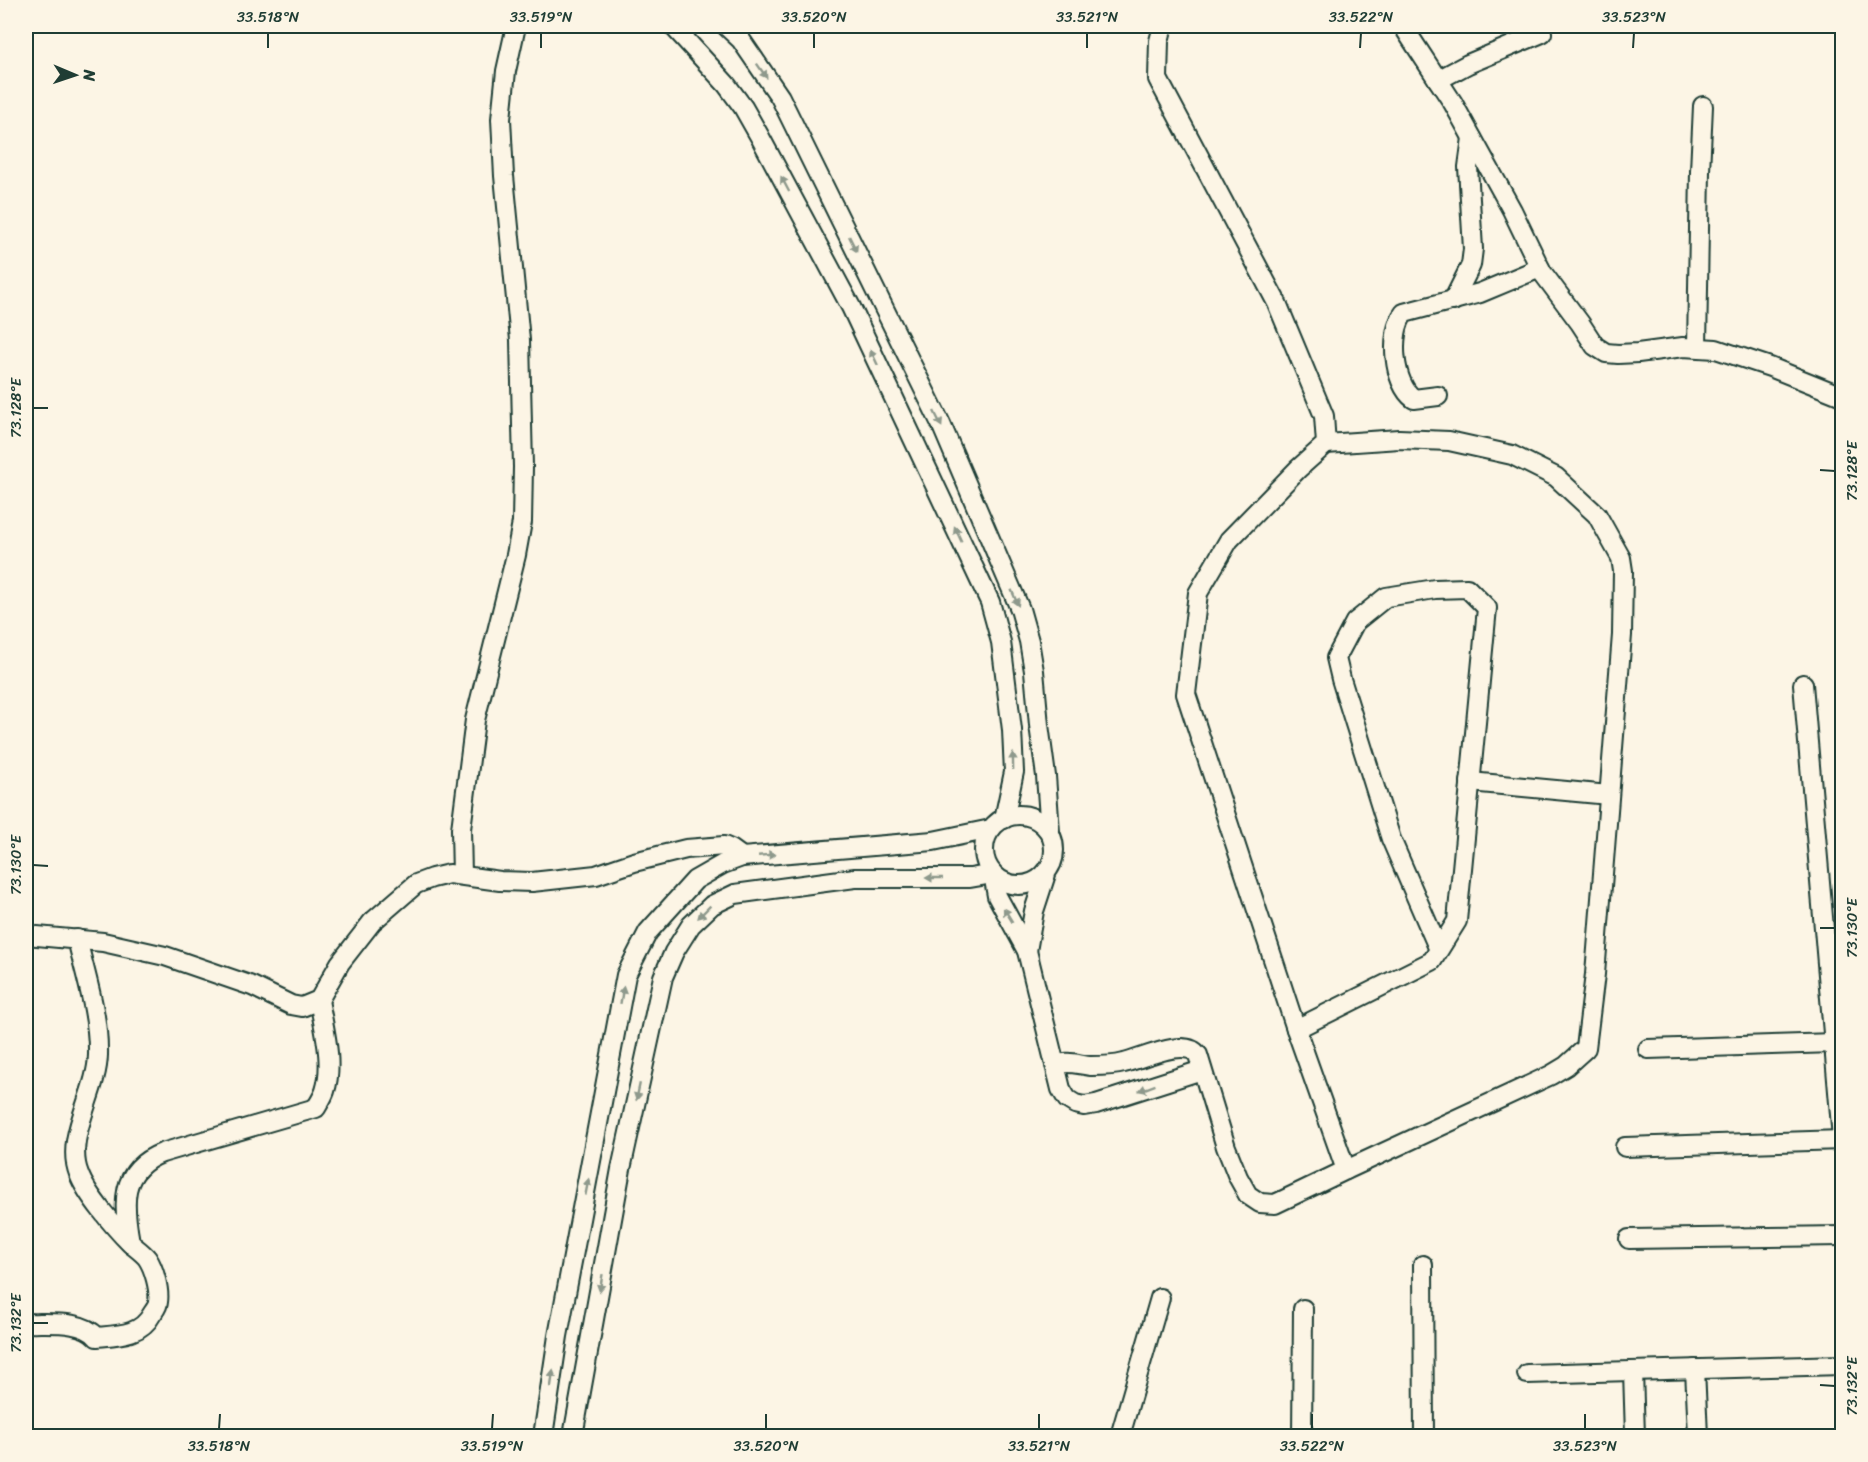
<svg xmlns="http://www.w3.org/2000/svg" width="1868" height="1462" viewBox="0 0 1868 1462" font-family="Sriracha,sans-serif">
<rect width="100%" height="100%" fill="#fcf5e5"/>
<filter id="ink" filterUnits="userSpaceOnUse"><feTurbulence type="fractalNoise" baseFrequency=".0167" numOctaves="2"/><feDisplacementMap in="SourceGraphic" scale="12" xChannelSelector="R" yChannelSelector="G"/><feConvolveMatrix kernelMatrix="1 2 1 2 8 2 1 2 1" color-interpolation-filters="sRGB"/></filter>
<g filter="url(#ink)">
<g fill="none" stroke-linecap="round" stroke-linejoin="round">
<!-- minor casing -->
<g stroke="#1f3d34" stroke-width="22">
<g id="minor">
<polyline points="673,26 726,84 743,107 760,137 851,307 990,602 1001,642 1012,730 1014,772 1004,819"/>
<polyline points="726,26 741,40 780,97 941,424 1020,609 1029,641 1034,671 1039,725 1046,776 1050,832"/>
<polyline points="1163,26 1159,41 1158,79 1277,303 1324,416 1326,444 1298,469 1229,540 1198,593 1186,694 1296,1029 1346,1170"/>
<polyline points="1403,26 1410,37 1453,103 1512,210 1542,272 1580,323 1595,346 1606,353 1618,354 1638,353 1683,347 1716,349 1770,367 1842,396"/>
<polyline points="1438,80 1468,64 1542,33"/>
<polyline points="1453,301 1471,265 1473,249 1468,167 1472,138"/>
<polyline points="1697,347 1700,171 1703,106"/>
<path d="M1438,396L1414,399C1393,384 1389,333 1404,313L1480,293L1540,268"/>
<polyline points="1803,684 1842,1138"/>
<polyline points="1470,782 1609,795"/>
<circle cx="1019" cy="850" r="35"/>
<polyline points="462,875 461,829 475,720 516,555 522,522 523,467 520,340 504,176 501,119 506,71 516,26"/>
<polyline points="996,878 995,885 997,896 1027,951 1061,1089 1067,1099 1075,1104 1084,1106 1096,1104 1202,1070"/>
<polyline points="26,935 103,942 165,956 252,986 291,1005 302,1007 319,1000 340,963 372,922 416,884 432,878 449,874 500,881 532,882 596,875 634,862 686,849 724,846 731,849 742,857"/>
<polyline points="1027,951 1034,911 1046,874"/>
<polyline points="1296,1029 1432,961 1457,921 1487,608 1467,588 1435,589 1386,597 1355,622 1336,658 1341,679 1391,839 1439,950"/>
<polyline points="1648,1049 1834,1043"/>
<path d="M1055,1065C1067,1060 1079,1065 1091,1066C1102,1066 1113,1066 1124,1063C1142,1059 1185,1037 1198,1055L1226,1147L1238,1177L1248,1195L1260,1203L1275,1204L1346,1170L1551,1075L1566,1066L1586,1048L1595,974L1622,635L1623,571L1621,558L1597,515L1556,477L1512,455L1449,441L1399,439L1326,444"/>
<polyline points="1625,1147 1842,1140"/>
<polyline points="1629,1239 1842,1236"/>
<path d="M130,1242C123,1204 119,1170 162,1153L316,1108C319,1103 323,1097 325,1091C334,1063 324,1029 319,1000"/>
<polyline points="1423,1265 1424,1436"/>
<path d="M26,1323C47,1324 82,1319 97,1337C119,1335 141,1335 152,1314C154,1311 158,1306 158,1302C160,1290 154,1268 147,1258C143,1253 136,1248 130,1243C115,1228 86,1194 79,1174C64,1137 97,1094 98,1055C99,1016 86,977 77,939"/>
<polyline points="1695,1369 1698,1436"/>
<polyline points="1633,1371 1635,1436"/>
<polyline points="1527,1374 1842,1365"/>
<polyline points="543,1436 558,1336 626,975 648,932 695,880 723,864 742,857 933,841 991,829"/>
<polyline points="573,1436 621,1169 663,977 674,952 691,925 712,905 735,894 855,878 970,878 993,874"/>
<polyline points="1120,1436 1160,1298"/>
<polyline points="1302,1436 1303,1309"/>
</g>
</g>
<!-- minor -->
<use href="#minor" stroke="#fcf5e5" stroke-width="18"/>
</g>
<!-- one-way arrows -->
<defs><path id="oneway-solid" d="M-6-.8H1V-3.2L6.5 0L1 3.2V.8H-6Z" transform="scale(1.5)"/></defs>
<g fill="#8e998c">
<use href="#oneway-solid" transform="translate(762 71) rotate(55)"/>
<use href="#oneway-solid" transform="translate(785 184) rotate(-118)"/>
<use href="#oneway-solid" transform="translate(853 244) rotate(64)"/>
<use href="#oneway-solid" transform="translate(874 357) rotate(-115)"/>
<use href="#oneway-solid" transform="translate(938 419) rotate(64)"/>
<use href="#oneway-solid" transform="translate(958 534) rotate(-115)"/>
<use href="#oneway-solid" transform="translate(1015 598) rotate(67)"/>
<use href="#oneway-solid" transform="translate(1013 761) rotate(-91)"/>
<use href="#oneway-solid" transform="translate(767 855) rotate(-5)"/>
<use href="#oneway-solid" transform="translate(934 878) rotate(-180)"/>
<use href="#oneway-solid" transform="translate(704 912) rotate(135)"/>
<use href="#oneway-solid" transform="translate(1008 915) rotate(-122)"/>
<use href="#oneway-solid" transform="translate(622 995) rotate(-80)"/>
<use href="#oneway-solid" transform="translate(1147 1088) rotate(160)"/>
<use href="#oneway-solid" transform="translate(638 1092) rotate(102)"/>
<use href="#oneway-solid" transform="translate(587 1187) rotate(-79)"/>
<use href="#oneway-solid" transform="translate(601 1283) rotate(100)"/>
<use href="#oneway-solid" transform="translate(552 1379) rotate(-82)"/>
</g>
</g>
<!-- ticks -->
<path fill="none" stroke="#1f3d34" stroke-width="2" d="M268,48V33M541,48V33M814,48V33M1087,48V33M1360,48L1361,33M1633,48L1634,33M33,408H48M1820,470L1835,471M33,865L48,866M1820,928H1835M33,1323H48M1820,1385L1835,1386M219,1429L220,1414M492,1429L493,1414M766,1429V1414M1039,1429V1414M1312,1429V1414M1585,1429V1414"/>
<!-- margin -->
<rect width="1868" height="1462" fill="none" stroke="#fcf5e5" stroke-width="66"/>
<!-- north arrow -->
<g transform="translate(75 75) rotate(92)" stroke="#fcf5e5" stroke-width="4.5" paint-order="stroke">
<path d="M0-4.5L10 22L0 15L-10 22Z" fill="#1f3d34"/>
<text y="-9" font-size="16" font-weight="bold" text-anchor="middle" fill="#1f3d34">N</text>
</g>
<rect x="33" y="33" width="1802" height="1396" fill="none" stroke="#1f3d34" stroke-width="2"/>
<g font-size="15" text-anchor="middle" fill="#1f3d34">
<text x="268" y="22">33.518°N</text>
<text x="541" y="22">33.519°N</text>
<text x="814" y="22">33.520°N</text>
<text x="1087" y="22">33.521°N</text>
<text x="1361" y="22">33.522°N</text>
<text x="1634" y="22">33.523°N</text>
<text transform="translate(16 408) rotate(-90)" y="5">73.128°E</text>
<text transform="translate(1852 471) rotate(-90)" y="5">73.128°E</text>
<text transform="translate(16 865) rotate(-90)" y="5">73.130°E</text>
<text transform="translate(1852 928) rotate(-90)" y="5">73.130°E</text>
<text transform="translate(16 1323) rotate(-90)" y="5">73.132°E</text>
<text transform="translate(1852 1386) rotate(-90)" y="5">73.132°E</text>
<text x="219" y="1451">33.518°N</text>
<text x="492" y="1451">33.519°N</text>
<text x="766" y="1451">33.520°N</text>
<text x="1039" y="1451">33.521°N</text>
<text x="1312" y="1451">33.522°N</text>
<text x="1585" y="1451">33.523°N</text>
</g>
</svg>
